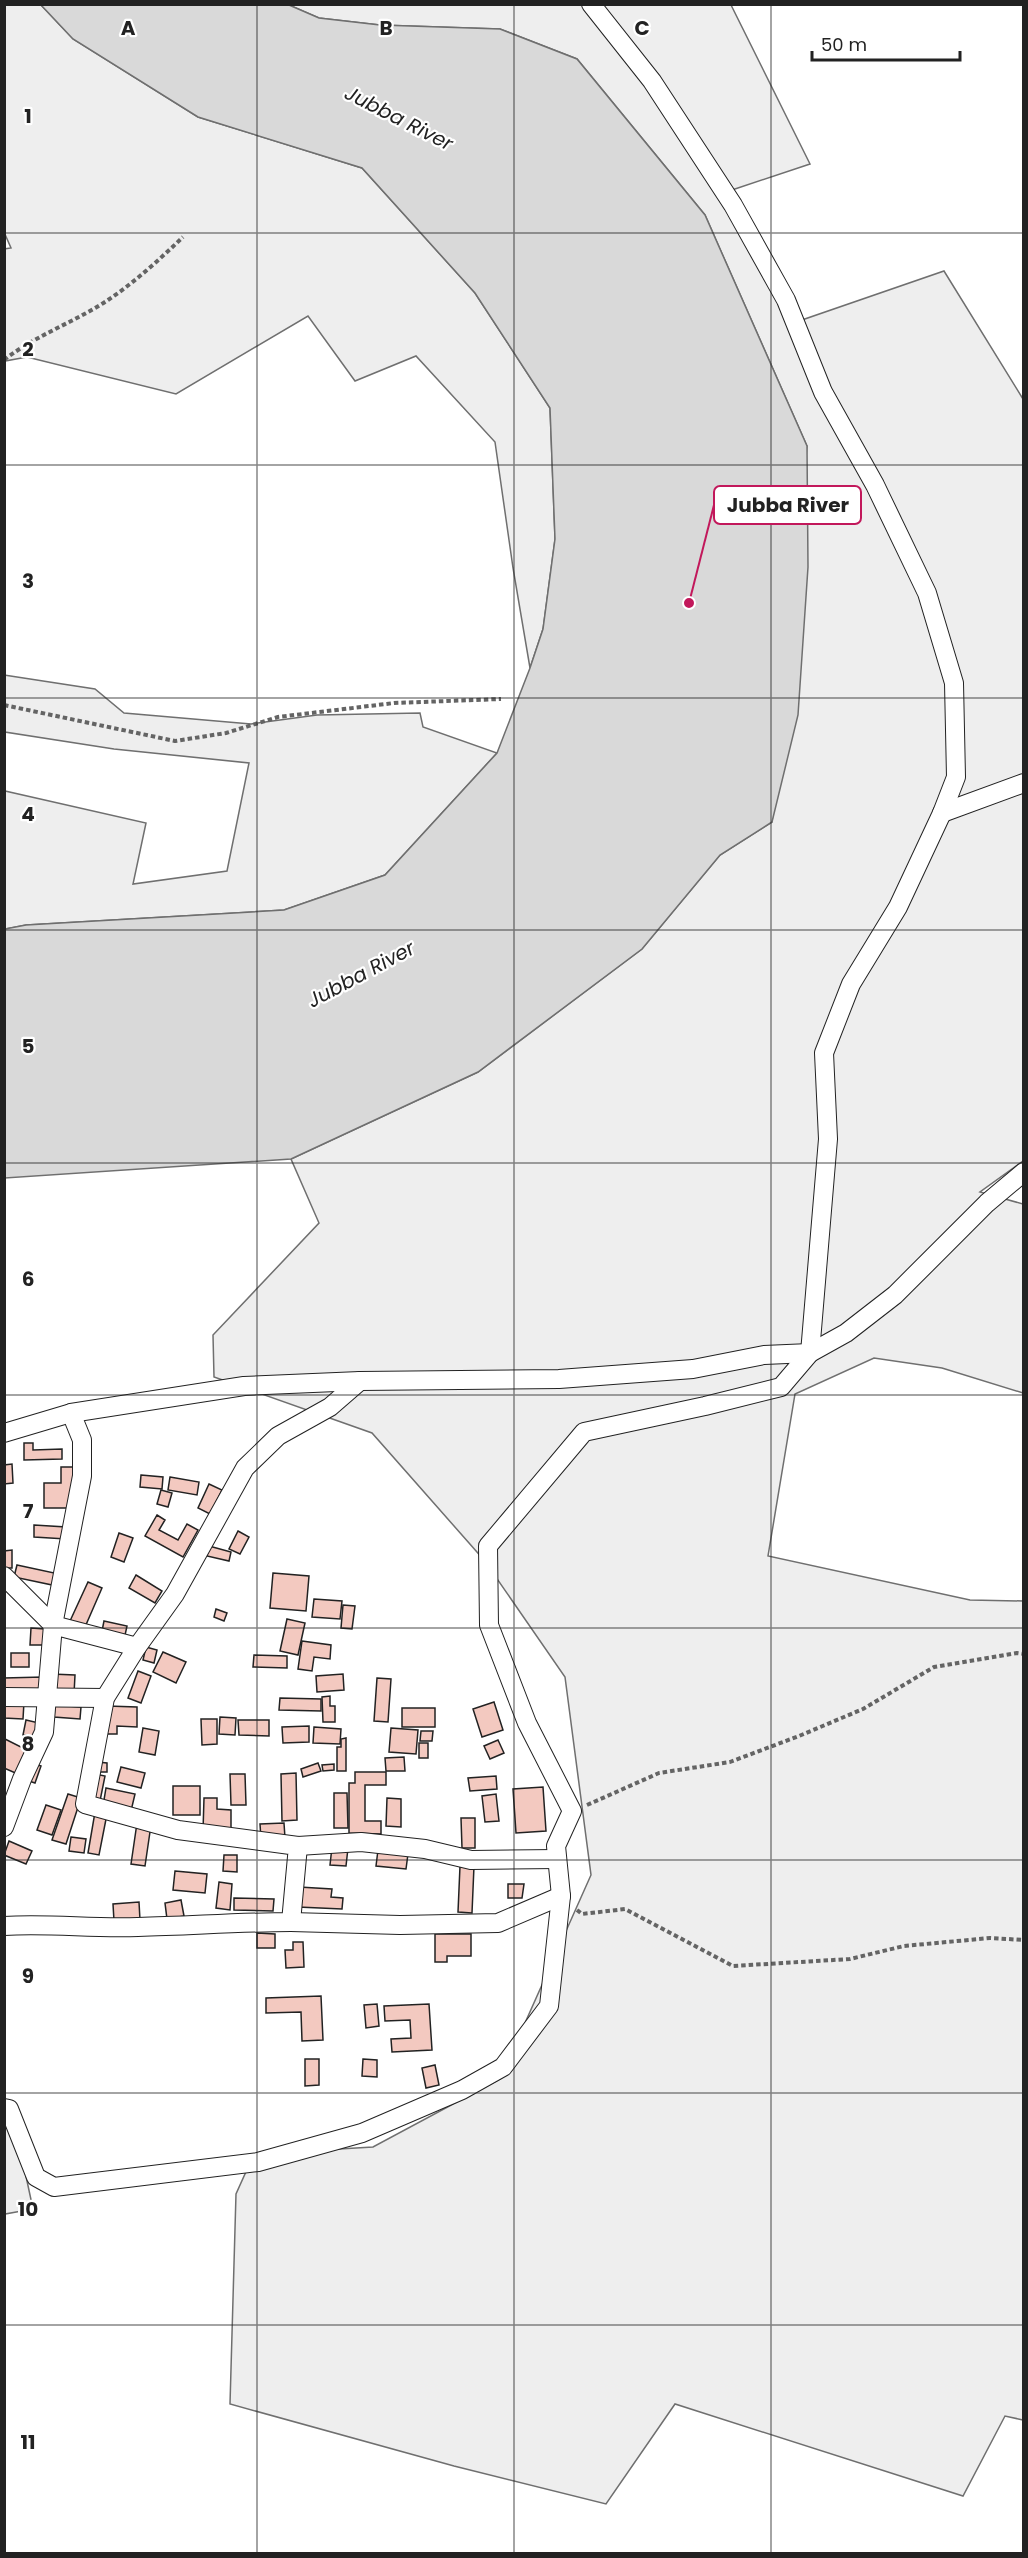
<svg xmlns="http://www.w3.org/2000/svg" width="1028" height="2558" viewBox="0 0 1028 2558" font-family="Poppins,sans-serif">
<rect width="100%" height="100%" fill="#fff"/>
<!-- green -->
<g fill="#eee" stroke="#6f6f6f" stroke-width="1.5">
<polygon points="5,5 41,5 73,39 198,117 362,168 475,293 550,408 555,539 543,629 530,668 513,568 495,442 416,356 355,381 308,316 176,394 27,357 5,361 4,249 11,248 4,232"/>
<polygon points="289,5 731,5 810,164 726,192 796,322 944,271 1023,399 1023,1161 980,1192 1023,1204 1023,1393 942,1368 874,1358 795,1394 768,1556 970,1600 1023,1601 1023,2420 1005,2416 963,2496 675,2404 606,2504 454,2466 230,2404 236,2194 254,2154 373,2147 500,2079 591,1875 565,1677 484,1560 372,1433 214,1377 213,1335 319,1223 291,1159 478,1072 642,949 720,855 772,822 807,446 705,215 577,59 500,29 380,25 319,18"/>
<polygon points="4,675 95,689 124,713 251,724 317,715 420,713 423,727 497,753 385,875 284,910 26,925 5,929 5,791 146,823 133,884 227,871 249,763 114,749 5,732"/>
<polygon points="5,2110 12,2111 33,2209 5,2214"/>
</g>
<!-- water -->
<polygon fill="#d9d9d9" stroke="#6f6f6f" stroke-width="1.5" points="41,5 289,5 319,18 380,25 500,29 577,59 705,215 807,446 808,567 798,715 772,822 720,855 642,949 478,1072 291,1159 5,1178 5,929 26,925 284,910 385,875 497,753 530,668 543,629 555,539 550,408 475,293 362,168 198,117 73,39"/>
<!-- building -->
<g fill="#f3c9c0" stroke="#222" stroke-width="1.5">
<polygon points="24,1443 33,1443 33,1450 62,1449 62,1459 24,1460"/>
<polygon points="12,1464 13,1483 4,1484 4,1465"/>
<polygon points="61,1467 74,1467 74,1508 44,1508 44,1483 61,1483"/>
<polygon points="141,1475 163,1477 162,1489 140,1487"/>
<polygon points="170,1477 199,1482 197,1495 168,1490"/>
<polygon points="209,1484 222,1490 210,1514 198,1508"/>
<polygon points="161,1490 172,1493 168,1507 157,1504"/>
<polygon points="157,1515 165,1520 159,1530 178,1540 187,1524 198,1530 183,1557 145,1536"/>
<polygon points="34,1525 66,1527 66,1539 34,1537"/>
<polygon points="238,1531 249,1537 240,1554 229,1549"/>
<polygon points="119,1533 133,1538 124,1562 111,1557"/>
<polygon points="209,1546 231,1552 229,1561 207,1556"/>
<polygon points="12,1550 12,1568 4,1568 4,1551"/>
<polygon points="17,1565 59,1574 57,1586 14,1577"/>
<polygon points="273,1573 309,1576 306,1611 270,1608"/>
<polygon points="136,1575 162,1591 155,1603 129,1588"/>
<polygon points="88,1582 102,1588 85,1627 70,1621"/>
<polygon points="314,1599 342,1601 340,1619 312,1617"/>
<polygon points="343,1605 355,1606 352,1629 341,1628"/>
<polygon points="216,1609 227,1613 224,1621 214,1617"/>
<polygon points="287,1619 305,1623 298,1655 280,1651"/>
<polygon points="104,1621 127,1626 124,1640 101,1636"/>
<polygon points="31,1628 45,1629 44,1645 30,1645"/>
<polygon points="302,1641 331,1645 330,1659 314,1657 312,1671 298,1669"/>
<polygon points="146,1647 157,1650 154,1663 143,1660"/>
<polygon points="163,1652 186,1662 176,1683 153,1672"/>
<rect x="11" y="1653" width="18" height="14"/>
<polygon points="254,1655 287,1656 287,1668 253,1667"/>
<polygon points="138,1671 151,1676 141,1703 128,1698"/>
<polygon points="51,1674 75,1675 74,1694 50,1693"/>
<polygon points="343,1674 344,1690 317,1692 316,1676"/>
<polygon points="43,1677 43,1693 4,1693 4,1678"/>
<polygon points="377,1678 391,1679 388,1722 374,1721"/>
<polygon points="330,1696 330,1706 335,1706 335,1722 323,1722 322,1697"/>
<polygon points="280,1698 321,1699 321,1711 279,1710"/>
<polygon points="4,1702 24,1702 23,1719 4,1718"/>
<polygon points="494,1702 503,1730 482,1737 473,1709"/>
<polygon points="55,1705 81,1707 80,1719 54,1717"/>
<polygon points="107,1706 137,1707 137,1727 117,1726 117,1734 107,1734"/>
<rect x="402" y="1708" width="33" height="19"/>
<polygon points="220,1717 236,1718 235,1735 219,1734"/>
<polygon points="201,1719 217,1719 217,1744 202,1745"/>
<polygon points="26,1720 39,1723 36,1737 23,1735"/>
<polygon points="238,1720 269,1720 269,1736 239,1735"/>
<polygon points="309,1726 309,1742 283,1743 282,1727"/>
<polygon points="314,1727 341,1729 340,1744 313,1743"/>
<polygon points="143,1728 159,1731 155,1755 139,1752"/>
<polygon points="391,1728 418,1730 416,1754 389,1752"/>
<polygon points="421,1731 433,1731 432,1741 420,1741"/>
<polygon points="346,1738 346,1771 337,1771 337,1747 341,1747 341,1739"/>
<polygon points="5,1739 31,1752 20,1775 4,1768"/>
<polygon points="498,1740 504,1753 490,1759 484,1746"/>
<rect x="419" y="1743" width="9" height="15"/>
<polygon points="404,1757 405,1771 386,1771 385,1758"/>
<polygon points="97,1762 107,1763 107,1772 97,1772"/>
<polygon points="32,1763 41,1766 35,1783 26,1780"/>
<polygon points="318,1763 321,1771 303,1777 301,1769"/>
<polygon points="334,1764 334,1770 323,1771 322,1765"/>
<polygon points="121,1767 145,1773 141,1788 117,1782"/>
<polygon points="355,1772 386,1772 386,1785 365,1785 365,1821 381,1821 381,1834 349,1833 349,1783 355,1783"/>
<polygon points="296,1773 297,1820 282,1821 281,1774"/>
<polygon points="95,1774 105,1776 100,1801 90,1800"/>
<polygon points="230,1774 245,1774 246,1805 231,1805"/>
<polygon points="496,1776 497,1789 470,1791 468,1778"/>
<rect x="173" y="1786" width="27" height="29"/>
<polygon points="543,1787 546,1831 516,1833 513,1789"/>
<polygon points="106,1788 135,1794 131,1811 103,1806"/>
<polygon points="334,1793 347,1793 348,1828 334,1828"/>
<polygon points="68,1794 81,1798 66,1844 52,1840"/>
<polygon points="496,1794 499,1821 485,1822 482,1796"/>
<polygon points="204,1798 217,1798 217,1809 231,1810 231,1832 203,1831"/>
<polygon points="387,1798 401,1799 401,1827 386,1826"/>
<polygon points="46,1805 61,1810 52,1835 37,1830"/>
<polygon points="95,1812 107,1814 99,1855 88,1853"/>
<polygon points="461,1818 475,1818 475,1848 462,1848"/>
<polygon points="137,1823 151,1825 145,1866 131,1864"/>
<polygon points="284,1823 285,1838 261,1839 260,1824"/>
<polygon points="71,1837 86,1839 84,1853 69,1851"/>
<polygon points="9,1841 32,1851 26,1864 4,1855"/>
<polygon points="332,1847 348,1848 346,1866 330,1865"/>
<polygon points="378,1850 408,1854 406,1869 376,1866"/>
<polygon points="224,1855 237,1855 237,1872 223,1871"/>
<polygon points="460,1866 474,1866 472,1913 458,1912"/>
<polygon points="175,1871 207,1874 205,1893 173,1890"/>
<polygon points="219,1882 232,1884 230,1910 216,1908"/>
<polygon points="508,1884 524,1884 522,1898 508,1898"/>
<polygon points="299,1887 332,1889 331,1897 343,1898 342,1909 298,1907"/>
<polygon points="234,1898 274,1899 273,1911 234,1910"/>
<polygon points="181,1900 184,1916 167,1919 165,1903"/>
<polygon points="139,1902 140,1920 114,1921 113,1904"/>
<polygon points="257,1933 275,1934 275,1948 257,1948"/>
<polygon points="435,1934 471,1934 471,1956 447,1956 447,1962 435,1962"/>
<polygon points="293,1942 303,1942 304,1967 286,1968 285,1950 293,1950"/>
<polygon points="321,1996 323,2040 302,2041 301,2012 266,2013 266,1998"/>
<polygon points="377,2004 379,2026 366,2028 364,2005"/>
<polygon points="429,2004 432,2050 392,2052 391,2039 411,2038 410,2020 385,2021 384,2006"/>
<polygon points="305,2059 319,2059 319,2085 305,2086"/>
<polygon points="363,2059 377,2060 377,2077 362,2076"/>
<polygon points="435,2065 439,2085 426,2088 422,2068"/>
</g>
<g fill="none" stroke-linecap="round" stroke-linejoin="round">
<!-- street casing -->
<g stroke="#222" stroke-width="20">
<g id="street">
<polyline points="942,813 1024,783"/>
<polyline points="4,1433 71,1413 244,1386 360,1381"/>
<polyline points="4,1576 53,1625 137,1647"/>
<polyline points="4,1697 105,1698"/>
<polyline points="4,1827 22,1779 44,1732 53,1625 82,1476 82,1440 71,1413"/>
<polyline points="298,1846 361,1842 425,1849 471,1860 557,1859"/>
<polyline points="291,1922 400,1925 498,1923 561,1896"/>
<path d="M4,1926C49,1923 94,1929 138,1927C189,1926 240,1922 291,1922L298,1846L178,1830L85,1804L105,1698L137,1647L175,1594L245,1468L278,1436L330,1407L360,1381L559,1379L693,1369L764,1355L810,1353L846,1333L895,1295L987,1203L1024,1172"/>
<polyline points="4,2108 9,2109 36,2177 54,2187 258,2162 362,2133 462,2090 503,2067 549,2006 561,1896 556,1846 572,1811 527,1723 489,1625 488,1546 584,1432 705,1406 781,1387 810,1353 828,1139 824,1053 851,984 898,907 942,813 956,777 954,683 927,593 875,485 823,392 786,300 733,205 652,81 591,4"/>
</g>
</g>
<!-- path -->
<g stroke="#646464" stroke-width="4" stroke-dasharray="4.5 3" stroke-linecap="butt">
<path d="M4,360C36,335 75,322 108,300C135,282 160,259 183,237"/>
<polyline points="4,705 175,741 226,733 278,717 394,703 501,699"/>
<polyline points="587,1805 659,1773 730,1762 799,1736 863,1709 934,1667 1017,1653 1024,1654"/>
<polyline points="577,1910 582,1914 625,1909 733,1966 850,1959 904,1946 990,1938 1024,1940"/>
</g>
<!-- street -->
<use href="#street" stroke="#fff" stroke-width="18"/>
</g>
<!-- grid -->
<path fill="none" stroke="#222" stroke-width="1.5" stroke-opacity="0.55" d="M257,4V2554M514,4V2554M771,4V2554M4,233H1024M4,465H1024M4,698H1024M4,930H1024M4,1163H1024M4,1395H1024M4,1628H1024M4,1860H1024M4,2093H1024M4,2325H1024"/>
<g text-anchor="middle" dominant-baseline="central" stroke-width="4.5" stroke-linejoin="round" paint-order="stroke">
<!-- water labels -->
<g font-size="20" font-style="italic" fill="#222" stroke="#fff">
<text transform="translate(399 118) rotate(27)">Jubba River</text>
<text transform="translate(361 974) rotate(-28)">Jubba River</text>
</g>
</g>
<g font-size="20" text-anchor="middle" font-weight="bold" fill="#222" stroke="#fff" stroke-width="4.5" stroke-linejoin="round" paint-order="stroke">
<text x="128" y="35">A</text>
<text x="386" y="35">B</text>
<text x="642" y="35">C</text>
<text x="28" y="123">1</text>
<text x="28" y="356">2</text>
<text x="28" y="588">3</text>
<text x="28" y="821">4</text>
<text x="28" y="1053">5</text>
<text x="28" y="1286">6</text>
<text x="28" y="1518">7</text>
<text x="28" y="1751">8</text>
<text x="28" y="1983">9</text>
<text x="28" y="2216">10</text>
<text x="28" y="2449">11</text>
</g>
<!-- callouts -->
<path fill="none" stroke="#c2185b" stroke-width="2" d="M689 603L714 505"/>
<circle fill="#c2185b" stroke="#fff" stroke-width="2" cx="689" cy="603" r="6"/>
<rect fill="#fff" stroke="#c2185b" stroke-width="2" x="714" y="486" width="147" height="38" rx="6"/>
<g font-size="20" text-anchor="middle" font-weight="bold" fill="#222">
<text x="788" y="512">Jubba River</text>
</g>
<!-- border -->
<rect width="1028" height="2558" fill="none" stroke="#222222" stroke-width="12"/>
<!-- scale -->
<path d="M812 51v9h148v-9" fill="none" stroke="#222222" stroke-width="3"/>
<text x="821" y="51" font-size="18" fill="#222222" stroke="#ffffff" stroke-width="4.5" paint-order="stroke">50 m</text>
</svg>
